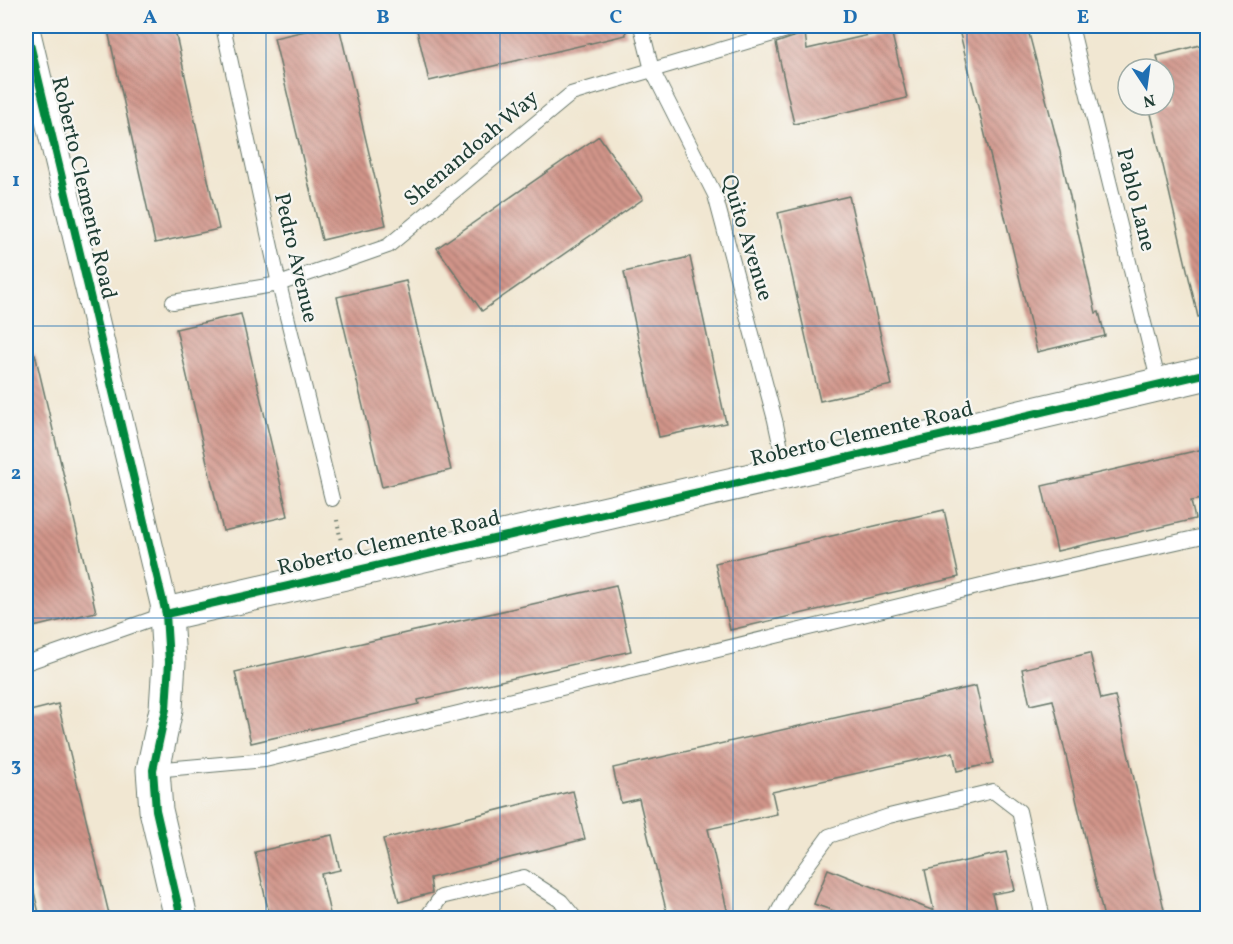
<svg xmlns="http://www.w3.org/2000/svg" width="1233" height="944" viewBox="0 0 1233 944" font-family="Vollkorn,serif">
<defs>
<pattern id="building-back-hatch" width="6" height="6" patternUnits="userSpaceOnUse" patternTransform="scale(1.5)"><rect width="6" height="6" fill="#d19489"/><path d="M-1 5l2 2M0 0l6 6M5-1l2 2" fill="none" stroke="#a97a71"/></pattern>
</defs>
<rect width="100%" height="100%" fill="#f6f6f2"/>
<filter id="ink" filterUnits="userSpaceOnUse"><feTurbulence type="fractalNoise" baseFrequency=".0167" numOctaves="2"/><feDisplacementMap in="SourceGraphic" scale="12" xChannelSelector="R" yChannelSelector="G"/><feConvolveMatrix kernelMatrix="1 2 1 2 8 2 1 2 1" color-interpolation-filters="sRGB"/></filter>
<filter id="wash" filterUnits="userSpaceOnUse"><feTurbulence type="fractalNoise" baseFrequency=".008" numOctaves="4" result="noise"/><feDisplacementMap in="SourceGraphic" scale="24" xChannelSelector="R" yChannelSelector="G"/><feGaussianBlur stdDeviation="1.35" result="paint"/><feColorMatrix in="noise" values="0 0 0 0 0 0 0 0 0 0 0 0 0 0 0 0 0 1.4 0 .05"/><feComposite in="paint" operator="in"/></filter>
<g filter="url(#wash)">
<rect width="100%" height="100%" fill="#f1e7d2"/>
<g id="blocks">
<!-- building -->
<g fill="url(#building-back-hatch)">
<polygon points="107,26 174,26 219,229 155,243"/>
<polygon points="327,26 339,26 386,225 322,240 274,38"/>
<polygon points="416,26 625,26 626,35 429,81"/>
<polygon points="958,26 1027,26 1060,152 1096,313 1099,312 1105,336 1037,352 997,183"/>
<polygon points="891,30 907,98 794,124 776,43 805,33 807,49"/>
<polygon points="1200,45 1208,76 1208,316 1198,317 1149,105 1168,105 1164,88 1164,69 1160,69 1157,56"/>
<polygon points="599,136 643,199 482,311 437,248"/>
<polygon points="849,196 892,385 820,401 778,213"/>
<polygon points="690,257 726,423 659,437 624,272"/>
<polygon points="406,281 451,470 382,487 337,297"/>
<polygon points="241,314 288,516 223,531 176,329"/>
<polygon points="35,354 96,612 29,628 26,613 26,355"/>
<polygon points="1208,448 1208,498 1191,501 1195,519 1057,551 1042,486"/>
<polygon points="944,510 959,577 730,630 715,563"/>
<polygon points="616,585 631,651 418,700 419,704 251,743 235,672"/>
<polygon points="1090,653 1101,699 1115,696 1166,918 1104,918 1053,700 1030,705 1022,669"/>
<polygon points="976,686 993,763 957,771 953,752 772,792 777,814 708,829 729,918 668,918 639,799 621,803 613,768"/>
<polygon points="58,704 110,918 40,918 26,857 26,712"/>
<polygon points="573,791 585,839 430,878 432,893 399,902 383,839"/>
<polygon points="332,835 340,870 321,874 331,918 270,918 255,852"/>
<polygon points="1006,852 1015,890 992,894 998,918 831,918 834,911 814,904 828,869 934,911 925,870"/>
</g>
</g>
</g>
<g filter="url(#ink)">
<use href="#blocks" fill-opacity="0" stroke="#68786b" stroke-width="1.5"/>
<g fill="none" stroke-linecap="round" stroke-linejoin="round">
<!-- service casing -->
<g stroke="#68786b" stroke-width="16">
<g id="service">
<polyline points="223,26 279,284 332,499"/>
<polyline points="641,26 652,70 715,195 775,420 786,472"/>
<polyline points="1071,26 1159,384"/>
<polyline points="173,302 279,284 388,246 571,94 800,26"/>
<polyline points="26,663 166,614"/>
<polyline points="154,770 265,760 1002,581 1208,535"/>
<polyline points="426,918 441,897 524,877 561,901 575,918"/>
<polyline points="775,918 790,889 829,836 889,816 993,791 1019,811 1043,918"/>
</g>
</g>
<!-- minor casing -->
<g stroke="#68786b" stroke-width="28">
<polyline id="minor" points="26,27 166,614"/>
</g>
<!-- tertiary casing -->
<g stroke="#68786b" stroke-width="35">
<polyline id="tertiary" points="181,918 156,810 153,770 166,709 169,662 166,614 786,472 1208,373"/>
</g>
<!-- path -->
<polyline stroke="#68786b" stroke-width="4" stroke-dasharray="1.5 4.5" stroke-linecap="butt" points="337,520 341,542"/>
<!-- service -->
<use href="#service" stroke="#fff" stroke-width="14"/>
<!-- minor -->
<use href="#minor" stroke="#fff" stroke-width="26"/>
<!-- tertiary -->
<use href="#tertiary" stroke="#fff" stroke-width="33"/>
<!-- cycleway casing -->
<g stroke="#f6f6f2" stroke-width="11">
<g id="cycleway">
<polyline points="26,27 166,614 169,662 166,709 153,770 156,810 181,918"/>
<polyline points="166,614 786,472 1208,373"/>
</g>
</g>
<!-- cycleway -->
<use href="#cycleway" stroke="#00873e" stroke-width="8"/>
</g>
</g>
<!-- grid -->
<path fill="none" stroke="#1f6fb2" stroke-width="1.5" stroke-opacity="0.55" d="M266,26V918M500,26V918M733,26V918M967,26V918M26,326H1208M26,618H1208"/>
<g text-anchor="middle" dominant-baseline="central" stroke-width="4.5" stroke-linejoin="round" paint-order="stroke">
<!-- street labels -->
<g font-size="22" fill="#1f3d34" stroke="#f6f6f2">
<text transform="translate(472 149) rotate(-40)">Shenandoah Way</text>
<text transform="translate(83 188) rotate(77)">Roberto Clemente Road</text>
<text transform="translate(1135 200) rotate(76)">Pablo Lane</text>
<text transform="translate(746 238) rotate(73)">Quito Avenue</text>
<text transform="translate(295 258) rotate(77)">Pedro Avenue</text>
<text transform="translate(862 435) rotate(-13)">Roberto Clemente Road</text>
<text transform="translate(389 544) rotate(-13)">Roberto Clemente Road</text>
</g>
</g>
<!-- margin -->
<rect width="1233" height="944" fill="none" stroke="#f6f6f2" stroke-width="66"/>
<!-- north arrow -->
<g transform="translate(1146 87) rotate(167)"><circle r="28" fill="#f6f6f2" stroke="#a0aca6" stroke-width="1.5"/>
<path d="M0-4.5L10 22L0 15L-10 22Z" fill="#1f6fb2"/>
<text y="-9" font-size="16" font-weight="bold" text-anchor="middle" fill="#1f3d34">N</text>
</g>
<rect x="33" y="33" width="1167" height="878" fill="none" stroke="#1f6fb2" stroke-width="2"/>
<g font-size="20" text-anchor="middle" font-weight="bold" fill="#1f6fb2">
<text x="150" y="23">A</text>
<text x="383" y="23">B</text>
<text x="616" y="23">C</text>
<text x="850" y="23">D</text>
<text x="1083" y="23">E</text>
<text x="16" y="186">1</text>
<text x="16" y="479">2</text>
<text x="16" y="771">3</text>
</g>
</svg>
